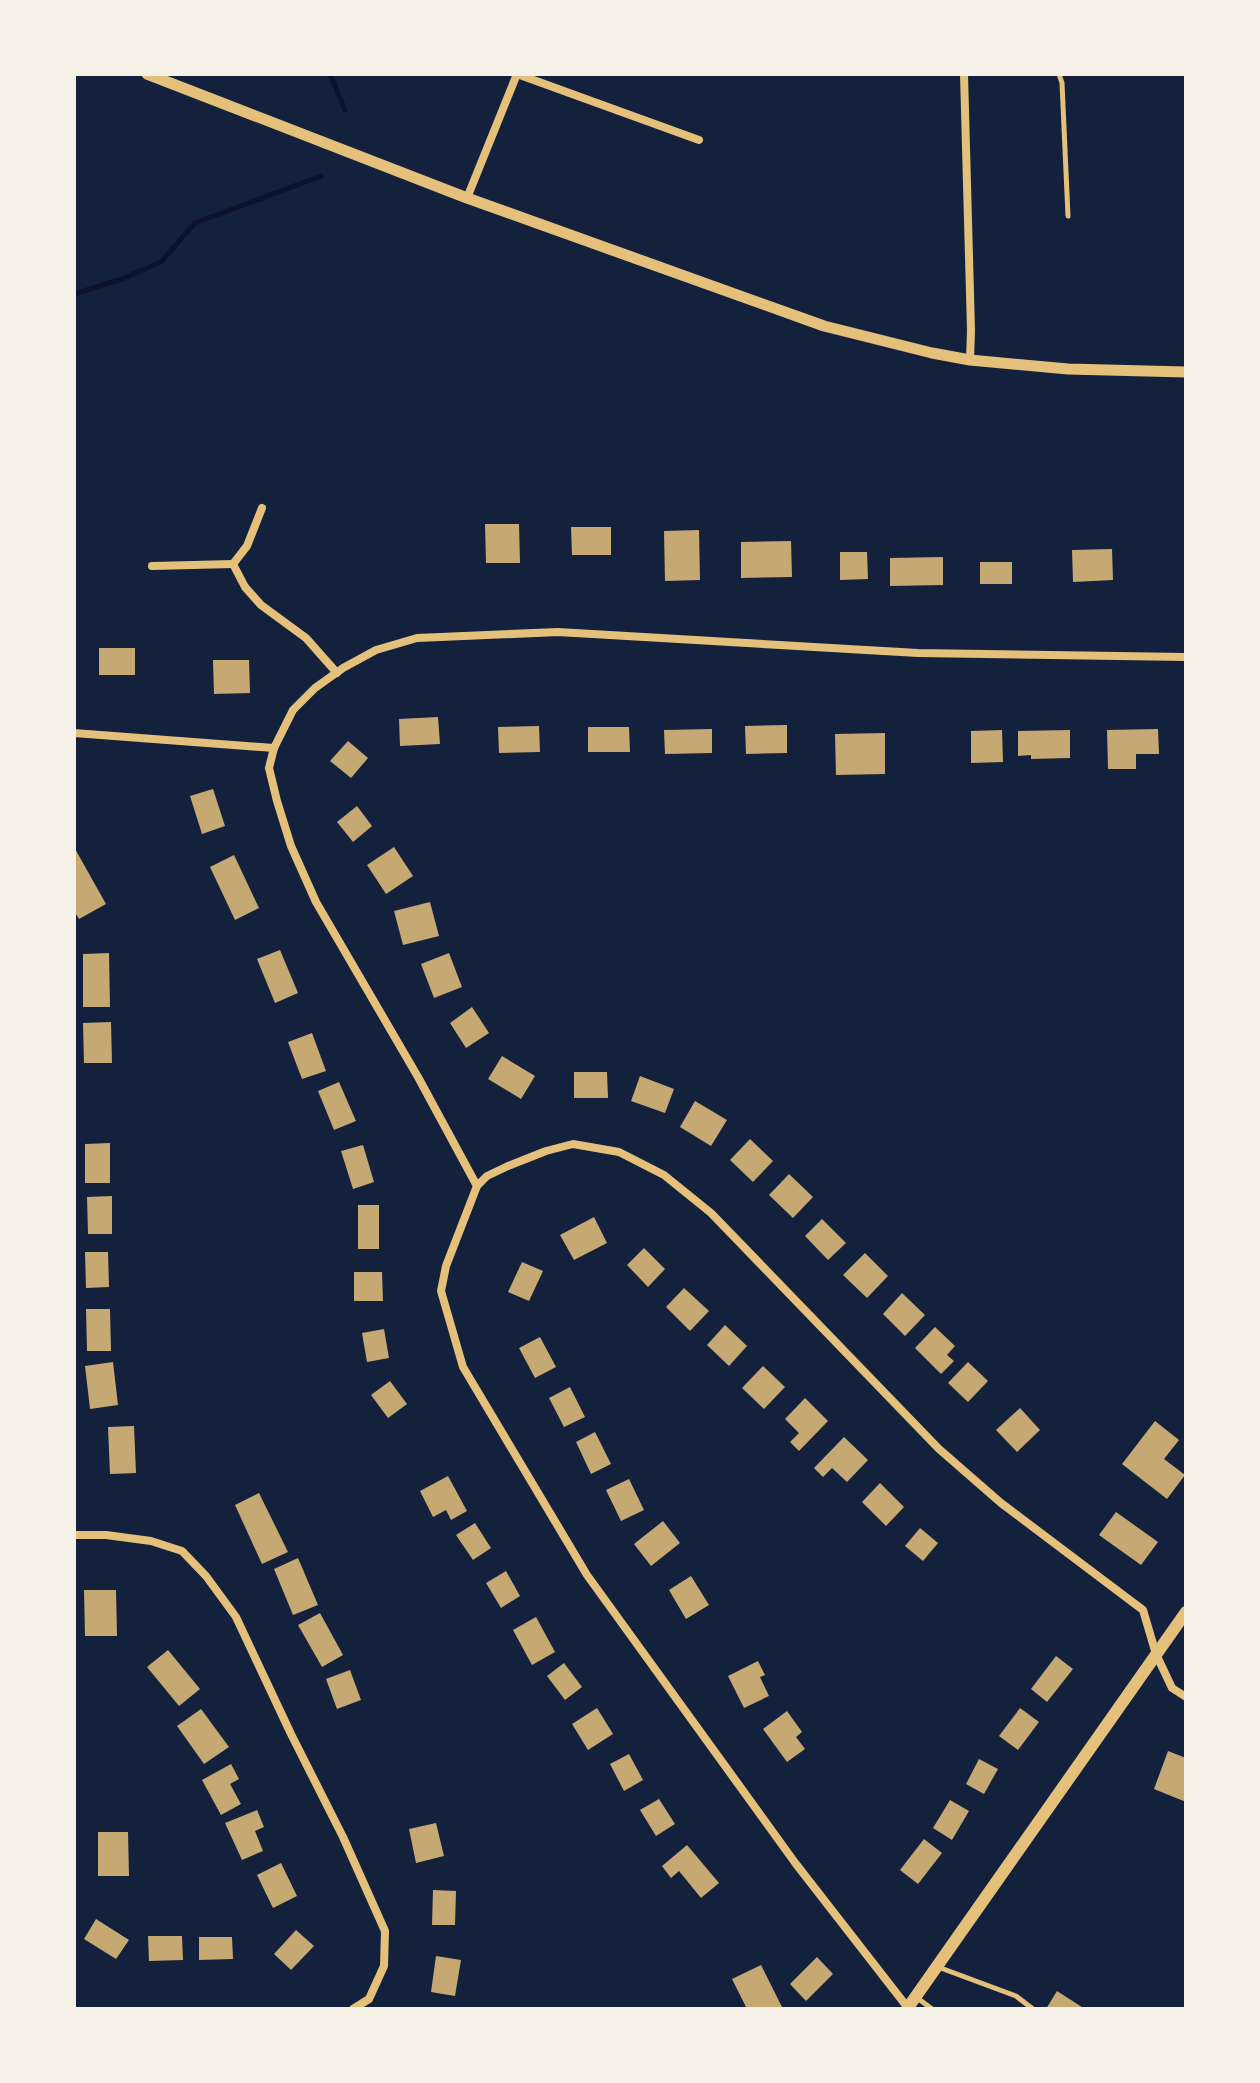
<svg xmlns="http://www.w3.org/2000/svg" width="1260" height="2083" viewBox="0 0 1260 2083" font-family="'Crimson Pro',serif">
<rect width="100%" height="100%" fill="#14213d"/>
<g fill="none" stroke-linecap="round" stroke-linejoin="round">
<!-- stream -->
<g stroke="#0b132b" stroke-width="5">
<polyline points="330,74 345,110"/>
<polyline points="74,294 122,279 161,262 195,223 321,176"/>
</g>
</g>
<!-- building -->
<g fill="#c6a872">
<polygon points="485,524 519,524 520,563 486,563"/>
<polygon points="571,527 611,527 611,555 572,555"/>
<polygon points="699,530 700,580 665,581 664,531"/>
<polygon points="791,541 792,577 741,578 741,542"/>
<polygon points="1112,549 1113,580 1073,582 1072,550"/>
<polygon points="840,552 867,552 868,579 840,580"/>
<polygon points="943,557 943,585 890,586 890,558"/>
<rect x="980" y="562" width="32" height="22"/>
<rect x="99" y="648" width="36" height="27"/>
<polygon points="213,660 249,660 250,693 214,694"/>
<polygon points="438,717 440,744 400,746 399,719"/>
<polygon points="787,725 787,753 746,754 745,726"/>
<polygon points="539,726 540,752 499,753 498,727"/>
<polygon points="588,727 629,727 630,752 588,752"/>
<polygon points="712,729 712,753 665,754 664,730"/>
<polygon points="1158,729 1159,754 1136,754 1136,769 1108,769 1107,730"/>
<polygon points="1002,730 1003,762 971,763 971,731"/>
<polygon points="1070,730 1070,758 1031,759 1031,755 1018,756 1018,731"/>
<polygon points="885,733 885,774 836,775 835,734"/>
<polygon points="348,741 368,758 351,778 330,761"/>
<polygon points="213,789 225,826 202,834 190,796"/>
<polygon points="357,806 372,826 353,842 337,822"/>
<polygon points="74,847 106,904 79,919 74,911"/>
<polygon points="394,847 413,876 386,894 367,865"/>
<polygon points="234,855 259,908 235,920 210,867"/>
<polygon points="430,902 439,936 403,945 394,911"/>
<polygon points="280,950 298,993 275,1003 257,959"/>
<polygon points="109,953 110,1007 83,1007 83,954"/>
<polygon points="449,953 462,987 434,998 421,964"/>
<polygon points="472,1007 489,1033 466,1048 450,1023"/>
<polygon points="111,1022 112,1063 84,1063 83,1023"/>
<polygon points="312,1033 326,1071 302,1079 288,1042"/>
<polygon points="502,1056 535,1076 521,1099 488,1079"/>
<polygon points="574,1072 607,1072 608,1098 574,1098"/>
<polygon points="640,1076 674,1089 665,1113 631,1101"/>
<polygon points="339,1082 356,1121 334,1130 318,1091"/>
<polygon points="695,1101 727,1120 711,1146 680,1127"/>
<polygon points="750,1139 773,1161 753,1182 730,1160"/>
<polygon points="110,1143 110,1183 85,1183 85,1144"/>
<polygon points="363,1145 374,1182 353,1189 341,1151"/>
<polygon points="789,1174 813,1197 793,1218 769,1195"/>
<polygon points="112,1196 112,1234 88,1234 87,1197"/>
<rect x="358" y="1205" width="21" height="44"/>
<polygon points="594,1217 607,1243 574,1260 560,1235"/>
<polygon points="822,1219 846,1243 828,1260 805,1236"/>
<polygon points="644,1248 665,1269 648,1287 627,1265"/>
<polygon points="85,1252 108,1252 109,1287 86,1288"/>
<polygon points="865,1253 888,1276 867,1298 843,1275"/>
<polygon points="522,1262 543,1271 529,1301 508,1292"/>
<polygon points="354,1272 382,1272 383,1301 354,1301"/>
<polygon points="684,1288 709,1311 690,1331 666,1307"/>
<polygon points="902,1293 925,1315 905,1336 883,1314"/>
<polygon points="86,1309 110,1309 111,1351 87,1351"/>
<polygon points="725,1325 747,1346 729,1366 707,1345"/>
<polygon points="935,1327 955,1346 947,1355 954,1361 941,1374 915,1348"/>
<polygon points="384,1329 389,1358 367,1362 362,1333"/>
<polygon points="540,1337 556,1367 535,1378 519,1348"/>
<polygon points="113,1362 118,1405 90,1409 85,1366"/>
<polygon points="968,1362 988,1381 968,1402 948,1383"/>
<polygon points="763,1366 785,1387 764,1409 742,1388"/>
<polygon points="390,1381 407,1404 388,1418 371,1395"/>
<polygon points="570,1387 585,1417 564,1427 549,1398"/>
<polygon points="805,1398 828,1421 799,1451 790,1442 799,1433 785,1419"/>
<polygon points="1020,1408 1040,1430 1017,1452 996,1430"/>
<polygon points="1155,1421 1179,1440 1164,1459 1185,1475 1167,1499 1122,1464"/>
<polygon points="134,1426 136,1473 110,1474 108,1427"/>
<polygon points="595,1432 611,1464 591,1474 576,1442"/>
<polygon points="844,1437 868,1460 847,1482 832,1468 823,1477 814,1468"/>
<polygon points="448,1476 467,1511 451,1520 446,1510 433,1517 420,1491"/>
<polygon points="629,1479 644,1510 621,1521 606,1490"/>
<polygon points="880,1483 904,1507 886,1526 862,1502"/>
<polygon points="259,1493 288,1552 262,1564 235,1505"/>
<polygon points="1116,1512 1158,1542 1141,1565 1099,1535"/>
<polygon points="663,1521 680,1543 651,1566 634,1544"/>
<polygon points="475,1523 491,1548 473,1560 456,1535"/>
<polygon points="920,1528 938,1543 923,1561 905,1546"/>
<polygon points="298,1558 318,1605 293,1615 274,1569"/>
<polygon points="506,1571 520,1596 501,1608 486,1583"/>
<polygon points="691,1576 709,1605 686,1619 669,1590"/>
<polygon points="84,1590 116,1590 117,1636 85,1636"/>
<polygon points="320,1613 343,1655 322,1667 298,1625"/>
<polygon points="536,1617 555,1652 532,1665 513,1630"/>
<polygon points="168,1650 200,1689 179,1706 147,1667"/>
<polygon points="1056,1656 1073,1669 1047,1702 1031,1689"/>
<polygon points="758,1661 765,1675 760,1677 769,1696 744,1708 728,1676"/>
<polygon points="564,1663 582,1687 565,1700 547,1676"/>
<polygon points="350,1670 361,1700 337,1709 326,1679"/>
<polygon points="597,1708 613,1734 588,1750 572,1724"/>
<polygon points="1020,1708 1039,1722 1018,1750 999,1736"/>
<polygon points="201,1709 229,1747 204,1764 177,1726"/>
<polygon points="787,1711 802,1732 796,1737 805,1749 787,1762 763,1729"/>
<polygon points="1168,1751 1186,1758 1186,1802 1154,1789"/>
<polygon points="629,1754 643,1780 624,1791 610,1764"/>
<polygon points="979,1759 998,1769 984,1794 966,1784"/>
<polygon points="231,1764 239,1779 230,1784 241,1804 221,1815 202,1780"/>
<polygon points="659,1799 675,1824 656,1836 640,1810"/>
<polygon points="950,1800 969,1811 952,1840 933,1828"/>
<polygon points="257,1810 264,1827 255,1831 263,1851 242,1860 225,1823"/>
<polygon points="436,1823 444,1856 416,1863 409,1829"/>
<polygon points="98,1832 128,1832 129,1876 98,1876"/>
<polygon points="924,1839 942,1853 918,1884 900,1870"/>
<polygon points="687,1845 719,1883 701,1898 679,1871 671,1878 662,1866"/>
<polygon points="281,1863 297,1896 273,1908 257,1875"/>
<polygon points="433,1890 456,1891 455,1925 432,1925"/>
<polygon points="96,1919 129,1940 116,1959 84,1939"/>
<polygon points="296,1930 314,1946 291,1970 274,1954"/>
<polygon points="148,1936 182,1936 183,1960 149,1961"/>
<polygon points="199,1937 232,1937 233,1959 199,1960"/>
<polygon points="436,1956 461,1960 455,1996 431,1992"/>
<polygon points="817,1957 833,1974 806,2001 790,1984"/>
<polygon points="761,1965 783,2009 747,2009 732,1979"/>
<polygon points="1057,1991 1085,2009 1046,2009"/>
</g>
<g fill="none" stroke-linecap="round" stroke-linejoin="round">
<!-- service -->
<g stroke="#e5c07b" stroke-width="5">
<polyline points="1059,74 1062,83 1068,216"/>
<polyline points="938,1967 1016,1996 1033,2009"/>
<polyline points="916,1997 932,2009"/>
</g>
<!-- minor -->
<g stroke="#e5c07b" stroke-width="8">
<polyline points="517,74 699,140"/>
<polyline points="964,74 971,330 970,360"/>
<polyline points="467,198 517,74"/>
<polyline points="262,508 247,546 233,564 245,587 261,605 306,638 337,673"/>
<polyline points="152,566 233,564"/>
<polyline points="74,733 274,748"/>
<polyline points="477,1186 418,1077 316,902 291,846 277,801 269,768 274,748 293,710 315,688 343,668 376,650 417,638 558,632 918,653 1186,657"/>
<polyline points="74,1535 106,1535 151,1541 182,1551 206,1576 236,1617 291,1734 343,1837 385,1931 384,1966 369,1999 353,2009"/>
<polyline points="908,2008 796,1864 587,1575 463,1367 441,1291 446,1266 477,1186 487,1176 508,1166 546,1151 573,1144 619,1152 664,1175 711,1213 939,1449 1001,1503 1143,1610 1156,1654 1172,1688 1186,1697"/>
</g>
<!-- tertiary -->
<polyline stroke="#e5c07b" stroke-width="11" points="147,74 467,198 824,326 932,353 970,360 1068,369 1186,372"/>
<!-- secondary -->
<polyline stroke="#e5c07b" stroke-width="12" points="907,2009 1186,1612"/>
</g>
<!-- border -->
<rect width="1260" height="2083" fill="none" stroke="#f6f1e7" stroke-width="152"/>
</svg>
